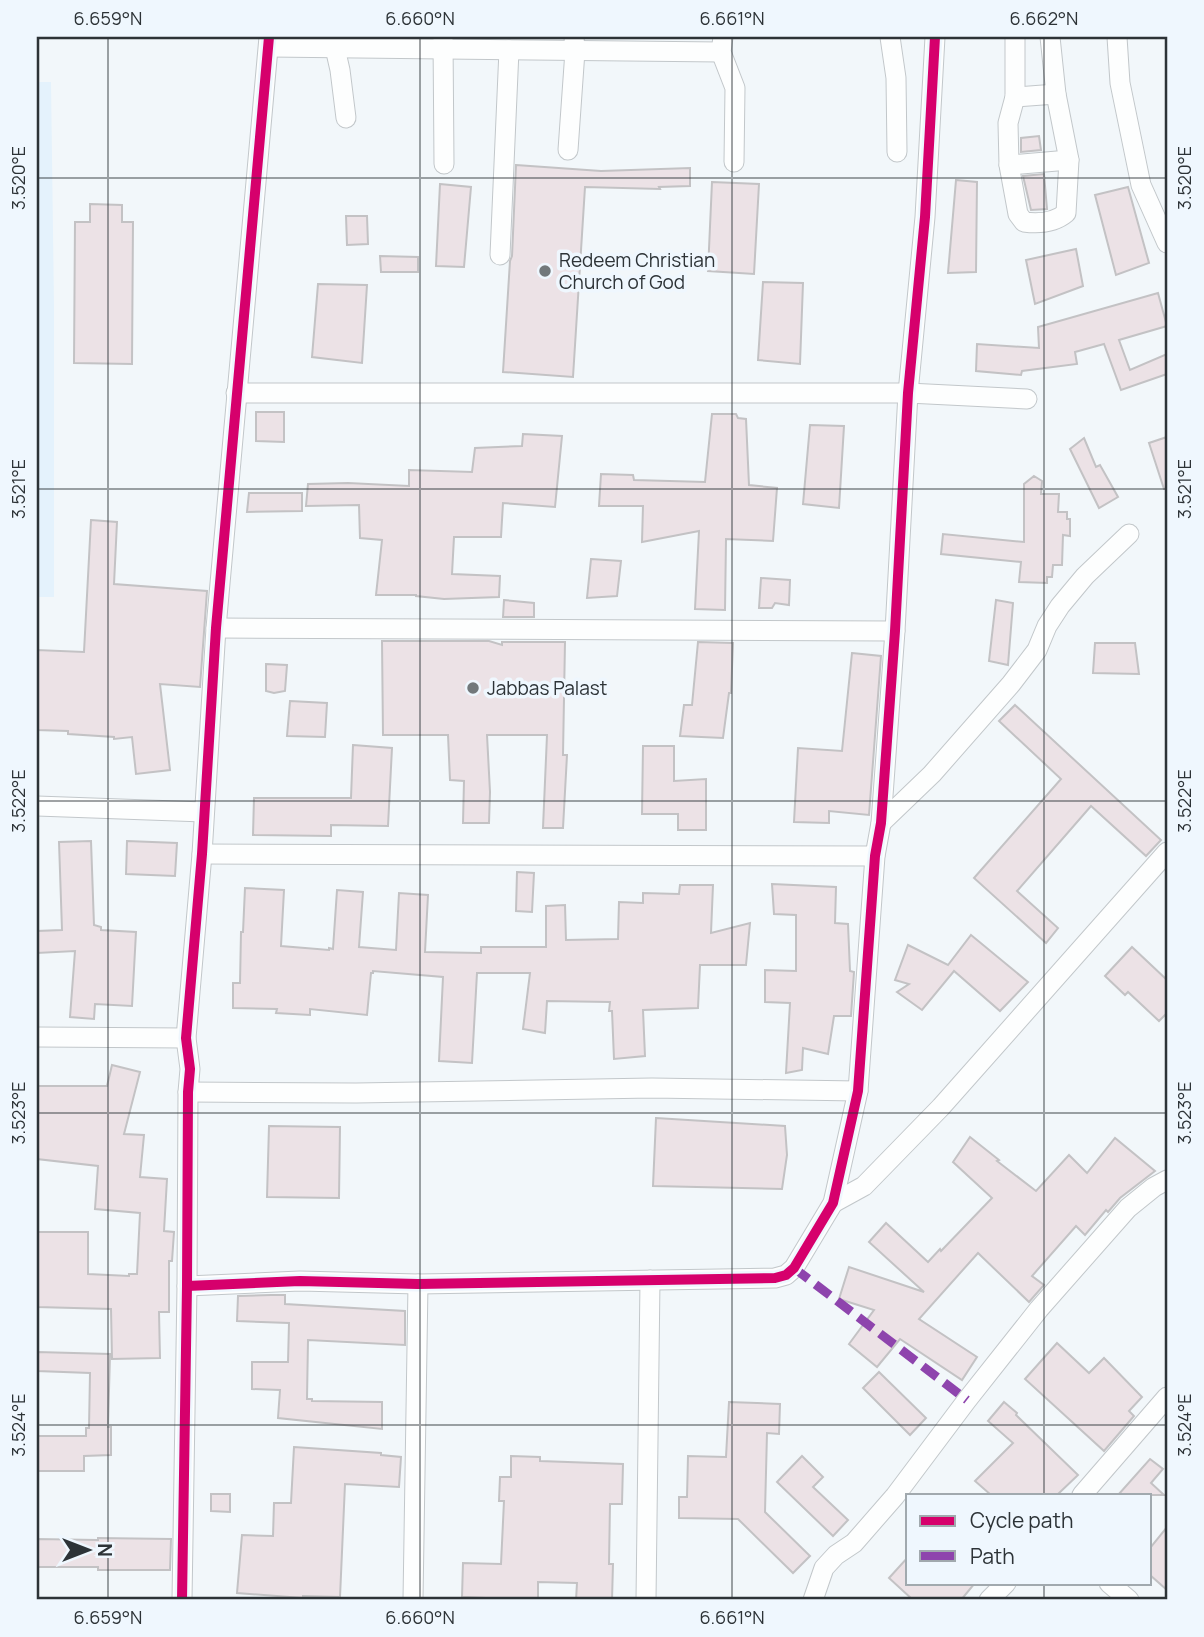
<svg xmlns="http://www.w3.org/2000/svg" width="1204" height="1637" viewBox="0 0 1204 1637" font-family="Manrope,sans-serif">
<rect width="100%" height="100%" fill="#f2f7fa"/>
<!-- built -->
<polygon fill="#e4f2fc" points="37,82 51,82 54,306 54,597 37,597"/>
<!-- building -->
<g fill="#ece2e6" stroke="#c3c2c4" stroke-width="2">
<polygon points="1039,136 1041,150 1021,152 1021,138"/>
<polygon points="516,165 601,171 690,168 690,186 659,187 660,189 585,187 573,377 503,372 510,261 512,256"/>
<polygon points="1044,174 1047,209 1031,210 1023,176"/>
<polygon points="956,180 977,182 976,272 948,273"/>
<polygon points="712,182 759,184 754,274 708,271"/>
<polygon points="440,184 471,187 464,267 436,266"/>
<polygon points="1128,187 1149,263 1116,275 1095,195"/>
<polygon points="90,204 122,205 122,222 133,222 132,364 74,363 75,222 90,222"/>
<polygon points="346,216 367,216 368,244 347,245"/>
<polygon points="1076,249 1083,286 1035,304 1026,260"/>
<polygon points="380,256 418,257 418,272 381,272"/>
<polygon points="763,282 803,283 800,364 758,360"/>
<polygon points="318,284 367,285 362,363 312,357"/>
<polygon points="1158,293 1167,326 1119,340 1130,370 1167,354 1167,374 1121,390 1104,344 1075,352 1077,364 1022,371 1021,375 976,371 977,344 1039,348 1038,327"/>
<polygon points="256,412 284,412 284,442 256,441"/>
<polygon points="712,414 736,414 738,418 746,419 749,485 777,488 773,541 726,539 725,610 695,609 699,531 642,542 643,506 599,506 601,474 633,475 634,480 705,482"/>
<polygon points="810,425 844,426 839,508 803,504"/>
<polygon points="523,434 562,436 555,507 503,503 501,537 454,537 452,574 500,576 499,597 444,599 416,596 416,595 376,595 382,540 360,538 359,505 306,506 308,484 348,483 409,486 409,470 472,472 475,448 522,446"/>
<polygon points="1167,437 1167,489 1164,489 1149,443"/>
<polygon points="1084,438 1096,467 1100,465 1118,497 1099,508 1070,449"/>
<polygon points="1034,476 1042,481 1041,494 1059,494 1058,512 1067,512 1067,519 1070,519 1070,536 1063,535 1062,565 1053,565 1052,577 1047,577 1047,583 1019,582 1021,562 941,554 943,534 1024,542 1024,484"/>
<polygon points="249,493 302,493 302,511 247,512"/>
<polygon points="91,520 117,522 114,584 207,591 200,687 160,684 170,770 136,774 132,737 114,739 114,737 68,734 68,731 37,730 37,650 84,652"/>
<polygon points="591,559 621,561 617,596 587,598"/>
<polygon points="761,578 790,580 789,605 775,603 772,608 759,608"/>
<polygon points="504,600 534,603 534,617 503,617"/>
<polygon points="996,600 1013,603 1008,665 989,661"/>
<polygon points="382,641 489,641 502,645 502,642 565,642 563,755 567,755 563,828 543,828 547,735 487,735 490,792 489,823 463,823 464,781 450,780 448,735 383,735"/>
<polygon points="698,642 733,643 731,693 729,693 723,738 680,736 684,705 692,705"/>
<polygon points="1095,643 1135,643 1139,674 1093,673"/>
<polygon points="852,653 881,656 869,815 829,811 829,823 794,822 798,748 842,751"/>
<polygon points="266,664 287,665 285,691 274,693 266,691"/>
<polygon points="290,701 327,703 325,737 287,736"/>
<polygon points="1015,705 1161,840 1146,856 1091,806 1017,891 1058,928 1046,943 974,878 1061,779 999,721"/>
<polygon points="353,745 392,748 388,826 331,825 331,836 253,835 254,798 351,798"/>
<polygon points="643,746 674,746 674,781 706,779 706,830 678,830 678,814 642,814"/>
<polygon points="91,841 94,925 101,927 101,930 136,932 132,1006 95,1004 94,1019 70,1017 75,951 37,953 37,931 62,930 59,842"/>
<polygon points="127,841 177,843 175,876 126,874"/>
<polygon points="517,872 534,873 532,912 516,911"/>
<polygon points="772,884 836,887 835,923 848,924 850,971 854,972 851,1016 834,1016 828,1054 803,1048 802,1070 786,1073 790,1003 765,1002 765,970 796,971 796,915 774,914"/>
<polygon points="680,885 713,885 711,933 750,923 746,965 700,965 698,1008 643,1010 645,1056 614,1059 612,1011 609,1011 610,1002 547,1001 545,1033 523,1029 530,973 477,973 472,1063 439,1061 443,977 373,971 373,973 371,973 367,1015 310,1009 310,1015 276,1013 277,1009 233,1008 233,983 240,983 241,932 243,932 245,888 284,890 281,946 329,950 329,948 333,949 337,890 363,892 359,947 396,950 399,893 428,895 425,952 481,953 481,947 546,947 546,906 565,905 566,940 618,939 619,902 643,903 643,893 679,894"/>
<polygon points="971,935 1028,982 1000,1011 954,971 922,1010 897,992 909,984 895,980 908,945 948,965"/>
<polygon points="1132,947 1167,980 1167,1013 1159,1021 1128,992 1125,995 1105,976"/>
<polygon points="112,1065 140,1072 124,1134 144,1135 140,1177 167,1179 164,1231 174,1232 172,1261 169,1261 169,1312 159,1312 160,1358 112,1359 111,1309 37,1307 37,1232 88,1232 88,1274 129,1276 129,1274 137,1274 140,1213 95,1209 98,1166 37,1159 37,1086 107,1086"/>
<polygon points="656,1118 785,1126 787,1155 782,1189 653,1186"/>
<polygon points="269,1126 340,1127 339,1198 267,1197"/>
<polygon points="970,1137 999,1160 997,1161 1036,1191 1069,1155 1087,1173 1115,1138 1155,1171 1120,1198 1108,1212 1106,1210 1085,1235 1076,1226 1032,1276 1044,1285 1029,1302 978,1253 919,1319 977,1357 962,1380 900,1339 877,1367 849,1344 874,1310 839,1299 849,1267 924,1292 869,1242 886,1223 928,1262 940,1249 941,1251 992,1198 953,1162"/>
<polygon points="271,1295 285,1295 285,1304 405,1311 405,1345 308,1340 307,1399 312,1399 312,1401 382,1402 382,1429 278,1418 280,1390 252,1389 252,1362 288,1362 289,1323 237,1321 238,1296"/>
<polygon points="1057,1343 1089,1373 1104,1358 1142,1397 1129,1411 1134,1416 1104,1451 1025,1379"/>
<polygon points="37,1352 110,1354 108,1427 111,1427 111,1455 84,1456 84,1471 37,1471 37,1436 86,1436 86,1428 89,1428 90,1373 37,1371"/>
<polygon points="879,1372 926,1418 910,1435 863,1388"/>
<polygon points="729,1402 780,1404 779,1434 767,1433 765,1512 810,1556 793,1573 738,1519 679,1518 679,1497 687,1497 688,1456 726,1457"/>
<polygon points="1004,1402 1017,1413 1016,1415 1078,1475 1057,1495 991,1495 975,1481 1013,1443 988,1421"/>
<polygon points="294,1447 381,1453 381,1455 401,1457 399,1487 345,1484 340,1597 303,1596 303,1598 237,1593 242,1535 273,1536 274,1503 291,1503"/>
<polygon points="511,1456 540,1457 540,1461 623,1464 622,1504 610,1504 609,1564 613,1564 612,1600 576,1600 577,1583 538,1582 538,1600 462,1597 463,1563 501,1564 504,1501 499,1501 500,1477 511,1477"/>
<polygon points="802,1456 823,1477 813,1487 848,1520 833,1536 777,1482"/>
<polygon points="1150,1459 1163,1469 1151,1483 1164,1495 1118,1495"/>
<polygon points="211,1494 230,1494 230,1512 211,1511"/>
<polygon points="1167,1527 1167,1590 1150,1575 1150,1548"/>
<polygon points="98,1538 171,1539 170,1570 98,1570 98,1567 37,1567 37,1539 98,1540"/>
<polygon points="908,1557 908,1583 975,1583 961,1600 913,1600 889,1578"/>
</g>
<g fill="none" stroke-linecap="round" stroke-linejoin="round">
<!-- minor casing -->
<g stroke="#c2c7ca" stroke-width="21">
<g id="minor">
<polyline points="723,37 721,52 735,88 734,162"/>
<polyline points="890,37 896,78 897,152"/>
<path d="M1015,37V97L1008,123L1009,165L1018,214L1024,222C1039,224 1054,223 1066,213L1069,160L1056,94L1050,37"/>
<polyline points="1117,37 1120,83 1141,185 1167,243"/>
<polyline points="336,38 335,48 340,70 346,118"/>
<polyline points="443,38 444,164"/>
<polyline points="269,47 721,52"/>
<polyline points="1015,97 1056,94"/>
<polyline points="568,150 575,51 574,37"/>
<polyline points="1009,165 1069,160"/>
<polyline points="500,255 509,50"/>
<polyline points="236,393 908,393 1027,399"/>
<polyline points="216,628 895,631"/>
<polyline points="37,806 204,812"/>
<polyline points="881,823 932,774 1011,684 1037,650 1047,626 1060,606 1085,576 1129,534"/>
<polyline points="202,854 875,856"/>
<polyline points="37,1037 186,1038"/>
<polyline points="188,1092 356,1093 652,1088 858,1091"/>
<polyline points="833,1203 864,1186 941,1107 1167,852"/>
<polyline points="187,1286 300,1281 418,1284 775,1278 786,1275 794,1268 833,1203 858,1091 875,856 881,823 895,631 908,393 925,217 935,37"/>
<polyline points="1082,1495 1167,1397"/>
<polyline points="1109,1583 1129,1600"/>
<polyline points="182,1600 187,1286 188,1092 190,1069 186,1038 202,854 216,628 269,37"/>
<polyline points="413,1600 418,1284"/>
<polyline points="646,1600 650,1280"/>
<polyline points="813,1600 824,1568 836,1555 854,1543 895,1496 967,1400 1039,1309 1128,1208 1154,1187 1167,1180"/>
<polyline points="989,1600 1006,1583"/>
</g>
</g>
<!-- minor -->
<use href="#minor" stroke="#fdfefe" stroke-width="19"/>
<!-- quiet -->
<polyline stroke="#8e44ad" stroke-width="9" stroke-dasharray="18 9" stroke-linecap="butt" points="794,1268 967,1400"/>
<!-- cycleway casing -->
<g stroke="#eff7fe" stroke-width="15">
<g id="cycleway">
<polyline points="187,1286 300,1281 418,1284 775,1278 786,1275 794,1268 833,1203 858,1091 875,856 881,823 895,631 908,393 925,217 935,37"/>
<polyline points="182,1600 187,1286 188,1092 190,1069 186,1038 202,854 216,628 269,37"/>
</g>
</g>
<!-- cycleway -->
<use href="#cycleway" stroke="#d6006c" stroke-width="10"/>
</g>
<!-- ticks -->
<path fill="none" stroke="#2d3337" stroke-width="2" stroke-opacity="0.45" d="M108,37V1600M420,37V1600M732,37V1600M1044,37V1495M37,178H1167M37,489H1167M37,801H1167M37,1113H1167M37,1425H1167M1044,1583V1600"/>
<!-- markers -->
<g fill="#72787b" stroke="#eff7fe" stroke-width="2.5">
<circle cx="545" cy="271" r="7"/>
<circle cx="473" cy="688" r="7"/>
</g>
<g text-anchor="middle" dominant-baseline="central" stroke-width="7" stroke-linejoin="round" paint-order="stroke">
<!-- poi labels -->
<g font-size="19" fill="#2d3337" stroke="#eff7fe" text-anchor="start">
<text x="559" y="260">Redeem Christian<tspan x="559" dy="22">Church of God</tspan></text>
<text x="487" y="688">Jabbas Palast</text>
</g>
</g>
<!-- border -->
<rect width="1204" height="1637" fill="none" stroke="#eff7fe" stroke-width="77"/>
<!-- legend -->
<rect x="906" y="1494" width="245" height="91" fill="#eff7fe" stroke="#a1a9ae" stroke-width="2"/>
<rect x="920" y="1516" width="35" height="10" fill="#d6006c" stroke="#a1a9ae" stroke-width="2"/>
<text x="970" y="1528" font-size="21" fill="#2d3337">Cycle path</text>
<rect x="920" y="1551" width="35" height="10" fill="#8e44ad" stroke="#a1a9ae" stroke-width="2"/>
<text x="970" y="1564" font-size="21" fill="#2d3337">Path</text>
<!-- north arrow -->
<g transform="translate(88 1550) rotate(90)" stroke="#eff7fe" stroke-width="5" paint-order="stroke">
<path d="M0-5L12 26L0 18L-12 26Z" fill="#2d3337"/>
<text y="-10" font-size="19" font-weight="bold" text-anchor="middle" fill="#2d3337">N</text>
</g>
<rect x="38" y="38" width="1128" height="1560" fill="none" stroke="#2d3337" stroke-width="2.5"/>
<g font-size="18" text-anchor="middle" fill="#2d3337">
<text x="108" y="25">6.659°N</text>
<text x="420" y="25">6.660°N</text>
<text x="732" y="25">6.661°N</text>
<text x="1044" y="25">6.662°N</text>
<text transform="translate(1185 178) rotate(-90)" y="6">3.520°E</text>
<text transform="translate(19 178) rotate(-90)" y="6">3.520°E</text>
<text transform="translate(19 489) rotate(-90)" y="6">3.521°E</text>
<text transform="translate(1185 489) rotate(-90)" y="6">3.521°E</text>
<text transform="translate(19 801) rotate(-90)" y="6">3.522°E</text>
<text transform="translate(1185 801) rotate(-90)" y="6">3.522°E</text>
<text transform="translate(19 1113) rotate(-90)" y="6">3.523°E</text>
<text transform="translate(1185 1113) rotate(-90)" y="6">3.523°E</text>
<text transform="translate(1185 1425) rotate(-90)" y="6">3.524°E</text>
<text transform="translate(19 1425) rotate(-90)" y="6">3.524°E</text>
<text x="108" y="1624">6.659°N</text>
<text x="420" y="1624">6.660°N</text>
<text x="732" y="1624">6.661°N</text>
</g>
</svg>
